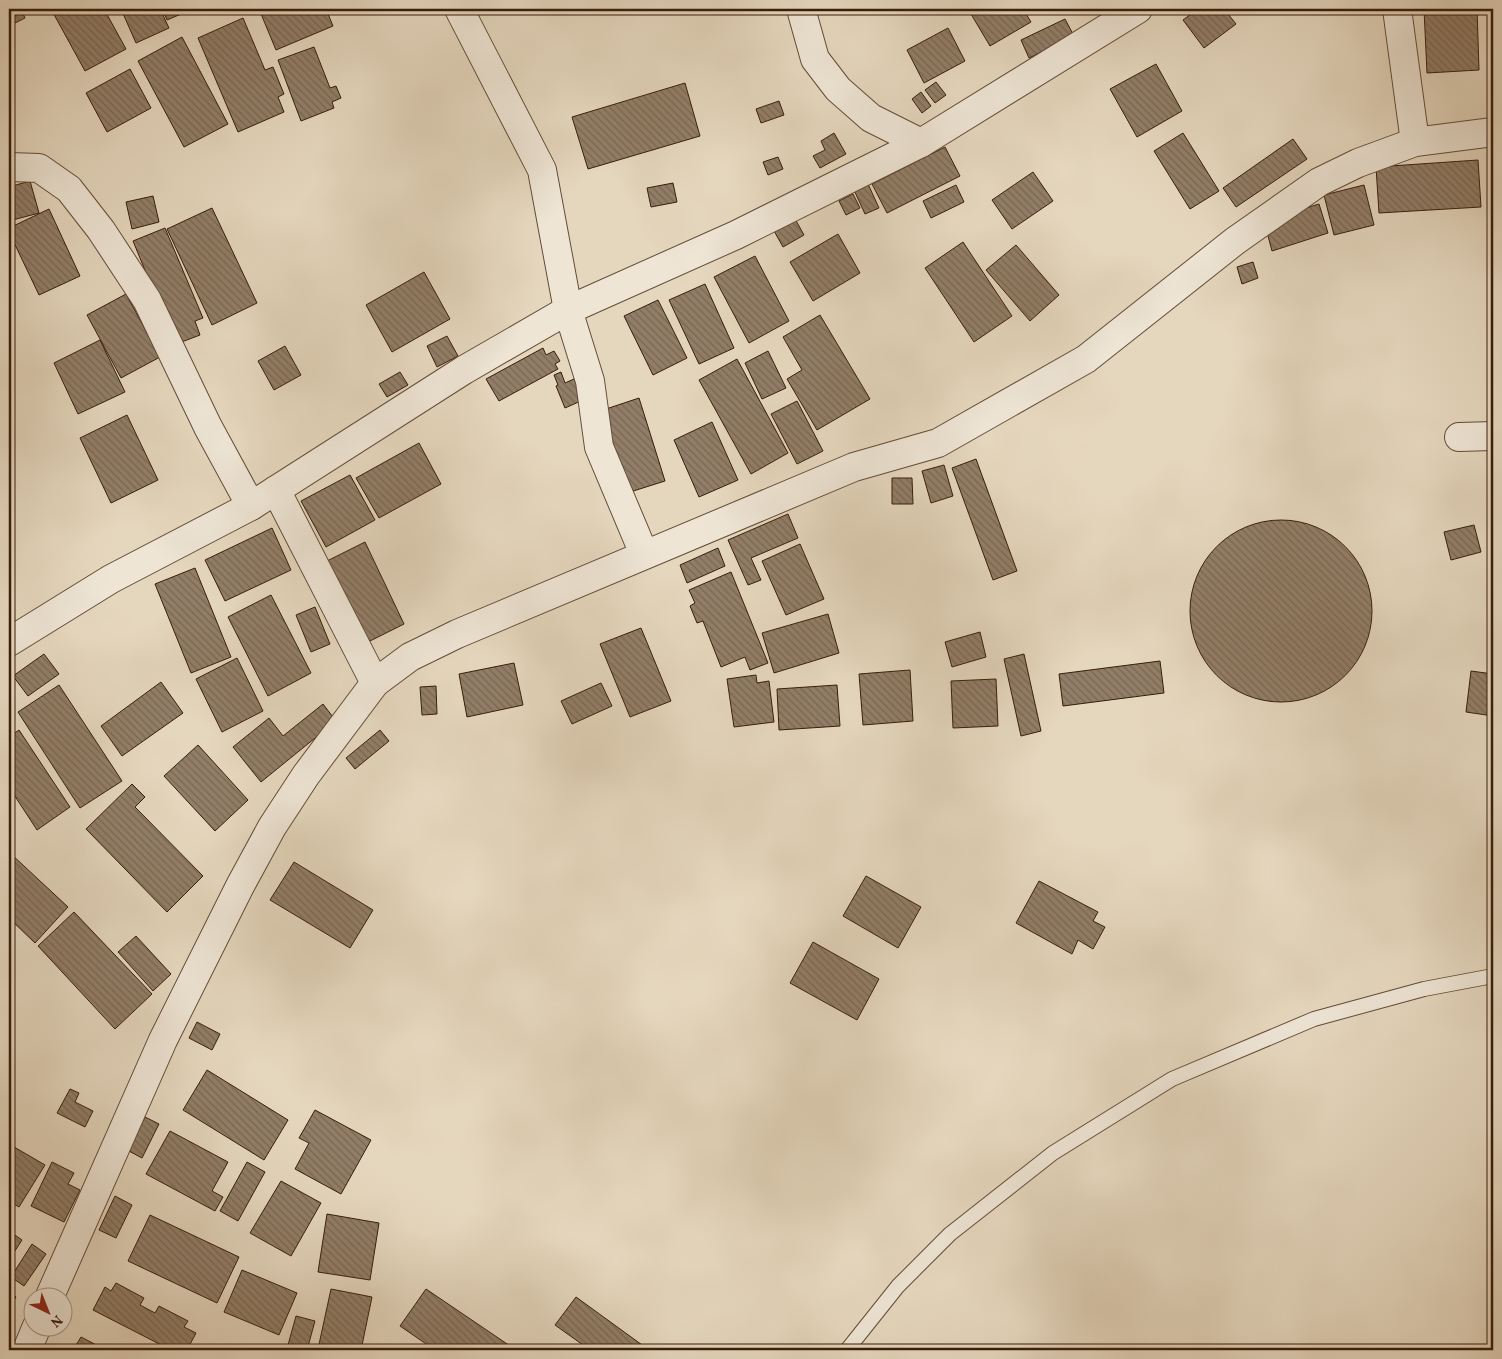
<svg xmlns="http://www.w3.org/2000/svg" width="1502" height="1359" viewBox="0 0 1502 1359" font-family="Vollkorn,serif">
<defs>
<pattern id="building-back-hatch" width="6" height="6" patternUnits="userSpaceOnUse" patternTransform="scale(1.25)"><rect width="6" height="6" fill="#927e68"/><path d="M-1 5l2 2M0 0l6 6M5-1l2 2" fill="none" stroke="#786754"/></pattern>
</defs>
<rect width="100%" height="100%" fill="#e5d7be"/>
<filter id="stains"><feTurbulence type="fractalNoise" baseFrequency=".004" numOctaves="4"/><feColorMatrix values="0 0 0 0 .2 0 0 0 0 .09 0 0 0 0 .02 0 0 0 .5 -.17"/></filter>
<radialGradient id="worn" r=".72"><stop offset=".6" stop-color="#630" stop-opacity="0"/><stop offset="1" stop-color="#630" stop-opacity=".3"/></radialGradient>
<!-- building -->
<g fill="url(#building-back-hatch)" stroke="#381d0b">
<polygon points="9,9 21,9 25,18 9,26"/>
<polygon points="51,9 104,9 126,49 85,71"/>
<polygon points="121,9 160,9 169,28 136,43"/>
<polygon points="162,9 193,9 167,20"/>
<polygon points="259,9 326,9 333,26 276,50"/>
<polygon points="968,9 1023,9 1031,22 990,46"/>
<polygon points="1198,9 1224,9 1236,24 1204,48 1183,20"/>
<polygon points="1424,9 1477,9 1479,70 1427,73"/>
<polygon points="243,18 265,70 273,67 284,94 278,97 284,112 238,132 198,38"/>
<polygon points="1065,19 1074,36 1029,58 1021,40"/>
<polygon points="948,28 965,61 924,83 907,50"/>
<polygon points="182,37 228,124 184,147 138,61"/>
<polygon points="314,47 330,88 336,86 341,98 332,102 334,108 301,121 278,60"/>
<polygon points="1156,64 1182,111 1137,137 1110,89"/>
<polygon points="130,69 151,108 107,132 86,93"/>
<polygon points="936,82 946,95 935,103 925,90"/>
<polygon points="685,83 700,136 588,169 572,117"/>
<polygon points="921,92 931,106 922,113 912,99"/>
<polygon points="779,101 784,115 761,123 756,109"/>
<polygon points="834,133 846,154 820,168 813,156 825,150 821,141"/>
<polygon points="1183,133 1219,191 1190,209 1154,151"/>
<polygon points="1293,139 1307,159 1236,207 1223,188"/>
<polygon points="945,147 960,176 887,213 872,184"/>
<polygon points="778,157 783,169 768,175 763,162"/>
<polygon points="1478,160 1481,207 1379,213 1376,167"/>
<polygon points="1033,172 1053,201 1012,229 992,200"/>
<polygon points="30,181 39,213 9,221 9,187"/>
<polygon points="673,183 677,202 651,207 647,188"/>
<polygon points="868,184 879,208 865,214 854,190"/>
<polygon points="956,185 964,202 931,218 923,201"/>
<polygon points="1364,185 1374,225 1334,235 1324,195"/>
<polygon points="853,194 860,208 846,215 839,201"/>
<polygon points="153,196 159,222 132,229 126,202"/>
<polygon points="1319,204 1328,233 1272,251 1264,221"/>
<polygon points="212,208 257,303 212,325 167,229"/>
<polygon points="49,209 80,276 39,295 9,232 9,228"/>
<polygon points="794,217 804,235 783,247 773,229"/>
<polygon points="165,228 203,318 195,321 200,335 179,343 170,331 133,241"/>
<polygon points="838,234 860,273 813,301 790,262"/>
<polygon points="963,242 1012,316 974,342 925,268"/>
<polygon points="1016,245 1059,295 1030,321 986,270"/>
<polygon points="755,256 789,321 749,343 714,277"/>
<polygon points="1253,262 1258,278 1242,284 1237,267"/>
<polygon points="424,272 450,319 392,352 366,305"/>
<polygon points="705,284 734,348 699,364 669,300"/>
<polygon points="126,294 160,357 121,378 87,315"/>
<polygon points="658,300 687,358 653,375 624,316"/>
<polygon points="820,315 870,399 817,430 787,379 802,370 783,337"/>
<polygon points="447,336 458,356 437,367 427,346"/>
<polygon points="100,340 125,392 78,414 54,363"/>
<polygon points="285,346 301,375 274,390 258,361"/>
<polygon points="543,348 546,355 554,351 560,361 555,364 558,369 499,401 486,379"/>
<polygon points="768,351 786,388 762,399 745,363"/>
<polygon points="737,359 788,453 751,474 699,380"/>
<polygon points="400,372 408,385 387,397 379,384"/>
<polygon points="561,372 565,383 574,379 583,400 565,408 556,386 558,385 554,375"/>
<polygon points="639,398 665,481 627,493 600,411"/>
<polygon points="797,401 823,451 797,464 771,414"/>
<polygon points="127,415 158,480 111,503 80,438"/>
<polygon points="712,422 738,480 699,497 674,440"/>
<polygon points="419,443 441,484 379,518 356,478"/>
<polygon points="976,459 1017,571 993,580 952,468"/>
<polygon points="944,465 953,496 931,503 922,471"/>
<polygon points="350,475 375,520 326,547 301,501"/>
<polygon points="892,478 912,478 913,504 892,504"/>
<polygon points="788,514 798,538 751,558 761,580 748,585 728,540"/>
<circle cx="1281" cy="611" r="91"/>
<polygon points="1474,525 1481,552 1451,560 1444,532"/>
<polygon points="272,528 291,570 225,601 205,560"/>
<polygon points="365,542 404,624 366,643 327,561"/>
<polygon points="800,544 824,599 786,615 762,561"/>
<polygon points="718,548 725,566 687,583 680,565"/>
<polygon points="195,568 231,657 191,673 155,584"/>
<polygon points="731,572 768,663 750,670 745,657 721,667 703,621 697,623 690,606 695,603 689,590"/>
<polygon points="271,595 311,673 268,696 228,617"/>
<polygon points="315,607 330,644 311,652 296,615"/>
<polygon points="828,614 839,653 774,673 762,633"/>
<polygon points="641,628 671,701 630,717 600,644"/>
<polygon points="980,632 986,657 952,667 945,642"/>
<polygon points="44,654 59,674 28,696 13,676"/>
<polygon points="1024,654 1041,731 1021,736 1004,659"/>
<polygon points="237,658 263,711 222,732 196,679"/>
<polygon points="1160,661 1164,693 1063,706 1059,674"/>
<polygon points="514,663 523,705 467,717 459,674"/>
<polygon points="910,670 913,721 863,725 859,674"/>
<polygon points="1471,671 1493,674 1493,716 1466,712"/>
<polygon points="756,675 757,683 769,681 774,722 734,727 727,679"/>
<polygon points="996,679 998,726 953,728 951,681"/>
<polygon points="161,682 183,713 122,756 101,726"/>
<polygon points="601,683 612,706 572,724 561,701"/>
<polygon points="59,685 122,781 80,808 18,712"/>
<polygon points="837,685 840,726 779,730 777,689"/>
<polygon points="436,686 437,714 422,715 420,687"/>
<polygon points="323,704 336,721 261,782 233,747 269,718 283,736"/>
<polygon points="19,730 70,807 37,830 9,787 9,737"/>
<polygon points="380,730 389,741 355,769 346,758"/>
<polygon points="198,745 248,800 215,831 164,776"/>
<polygon points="132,784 145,797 135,807 203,876 167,912 86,829"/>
<polygon points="10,853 68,907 35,943 9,918 9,854"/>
<polygon points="294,862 373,910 350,948 270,900"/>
<polygon points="866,876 921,907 898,948 843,916"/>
<polygon points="1039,881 1098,912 1093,921 1105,927 1093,949 1078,940 1072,954 1016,923"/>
<polygon points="74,912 152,994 115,1029 38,946"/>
<polygon points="136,936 171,974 153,991 118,952"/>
<polygon points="813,942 879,979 857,1020 790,983"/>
<polygon points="197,1022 220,1034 212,1050 189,1038"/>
<polygon points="207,1070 288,1120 264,1160 183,1110"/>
<polygon points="70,1089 79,1093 75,1102 93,1111 85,1127 57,1113"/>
<polygon points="315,1110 371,1140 341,1194 295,1169 309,1143 299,1138"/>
<polygon points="145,1117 159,1124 142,1158 127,1150"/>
<polygon points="170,1131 228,1162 212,1191 223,1197 215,1211 146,1174"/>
<polygon points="9,1144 45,1165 19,1207 9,1201"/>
<polygon points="52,1162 74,1173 68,1184 80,1190 64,1222 31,1206"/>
<polygon points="247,1162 265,1172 238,1221 220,1211"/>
<polygon points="281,1181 321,1203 291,1256 250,1233"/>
<polygon points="115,1196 132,1205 116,1238 99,1230"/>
<polygon points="327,1214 379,1223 370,1280 318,1272"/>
<polygon points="150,1215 239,1257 217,1303 128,1261"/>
<polygon points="9,1231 22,1240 9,1260"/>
<polygon points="32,1244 46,1254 24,1286 11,1277"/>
<polygon points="242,1270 297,1293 279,1335 224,1312"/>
<polygon points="116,1283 144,1298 140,1305 155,1313 159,1306 188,1321 184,1327 196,1333 187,1350 171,1350 93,1310 105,1287 111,1291"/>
<polygon points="331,1289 372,1297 361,1350 318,1349"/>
<polygon points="426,1289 516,1350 435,1350 400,1326"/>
<polygon points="9,1292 16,1297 9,1308"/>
<polygon points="576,1297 649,1350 590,1350 555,1325"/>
<polygon points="296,1316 315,1321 307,1350 288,1345"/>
<polygon points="81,1337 106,1350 73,1350"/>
</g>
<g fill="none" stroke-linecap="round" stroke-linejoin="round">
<!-- service casing -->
<g stroke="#634c38" stroke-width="16">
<polyline id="service" points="847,1350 898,1286 950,1234 1053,1153 1172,1079 1314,1019 1424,989 1493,976"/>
</g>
<!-- minor casing -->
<g stroke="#634c38" stroke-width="30">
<g id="minor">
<polyline points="459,9 542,170 568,310 590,381 599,447 644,554"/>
<polyline points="801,9 815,59 838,89 871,118 921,143"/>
<polyline points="1397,9 1415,142"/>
<polyline points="9,167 39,168 69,189 101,230 147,300 208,427 251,506"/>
<polyline points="1459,437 1493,436"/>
<polyline points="276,490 375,683"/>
<polyline points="9,642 111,579 251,506 464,370 568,310 736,235 921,143 1138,9"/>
<polyline points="50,1296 163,1040 240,886 272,827 306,775 375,683 410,657 457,634 854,467 938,443 1086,359 1235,241 1319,182 1358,163 1415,142 1493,132"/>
<polyline points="27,1350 37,1326"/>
</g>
</g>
<!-- service -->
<use href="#service" stroke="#eee5d5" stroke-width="14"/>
<!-- minor -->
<use href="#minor" stroke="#eee5d5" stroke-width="28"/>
</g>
<!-- margin -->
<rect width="1502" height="1359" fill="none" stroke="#e5d7be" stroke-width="30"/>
<rect x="10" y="10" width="1482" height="1339" fill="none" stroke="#381d0b" stroke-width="2.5"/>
<rect x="15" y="15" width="1472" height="1329" fill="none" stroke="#381d0b"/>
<!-- north arrow -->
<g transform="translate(48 1312) rotate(137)"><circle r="24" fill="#eee5d5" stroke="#a59584"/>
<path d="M0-4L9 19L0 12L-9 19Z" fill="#8f2418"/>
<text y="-8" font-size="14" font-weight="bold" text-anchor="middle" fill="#381d0b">N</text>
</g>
<rect width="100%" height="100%" filter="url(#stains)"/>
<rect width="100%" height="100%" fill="url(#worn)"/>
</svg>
